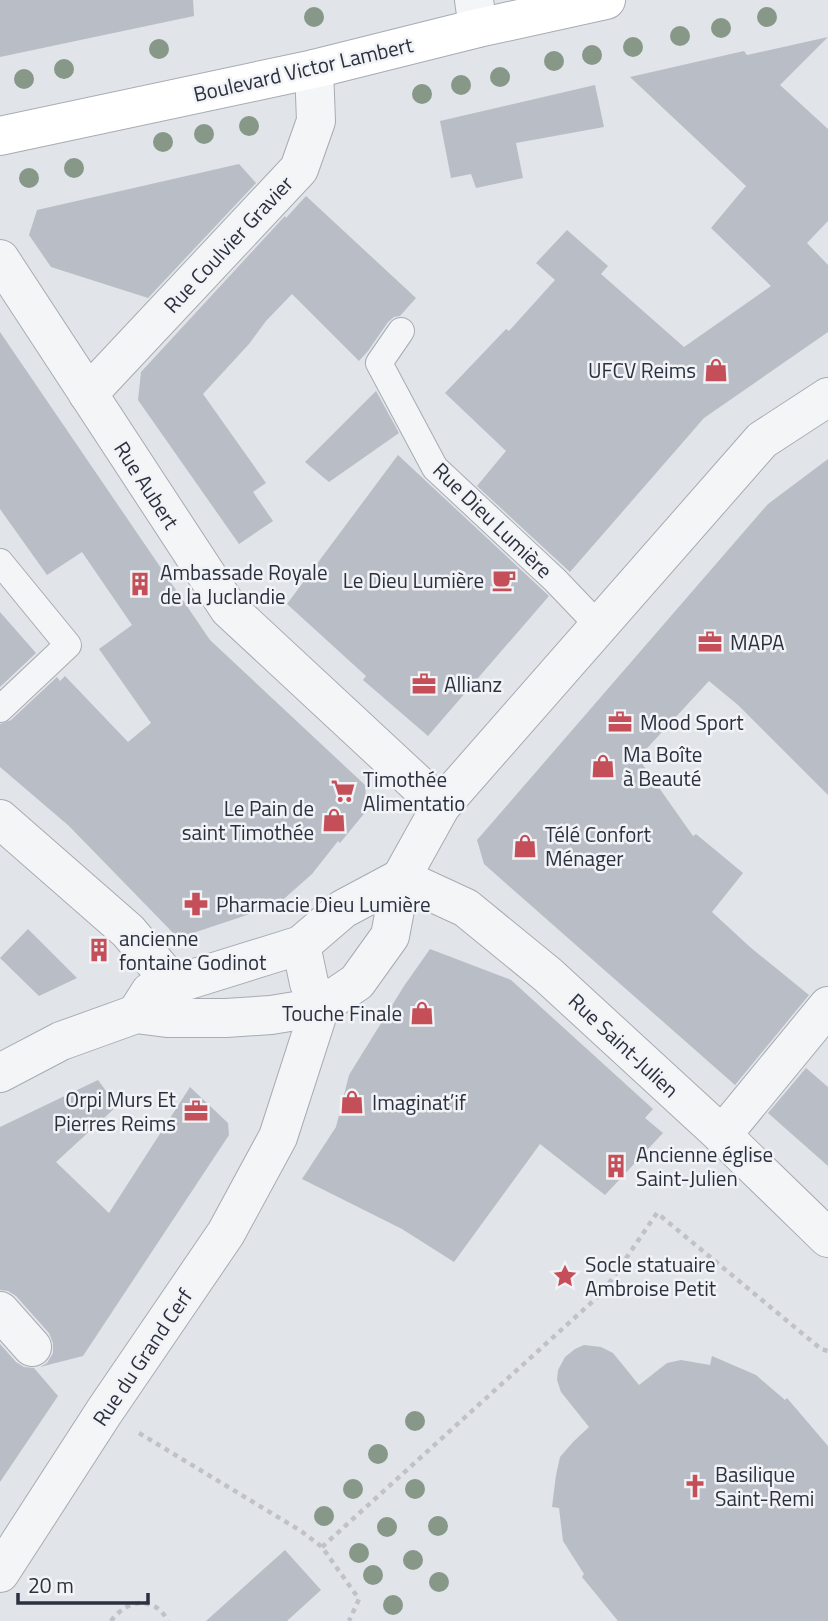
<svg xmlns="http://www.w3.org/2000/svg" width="828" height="1621" viewBox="0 0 828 1621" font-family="'Titillium Web',sans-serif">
<rect width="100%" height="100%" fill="#e1e4e9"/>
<!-- building -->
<g fill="#b9bdc5">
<polygon points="0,0 193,0 194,16 0,57"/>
<polygon points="828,37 780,85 828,129 828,221 807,243 828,265 828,332 704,418 570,572 477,486 506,451 445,393 506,329 509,331 555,280 536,263 567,230 608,266 601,274 684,347 771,286 711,228 746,186 630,77 744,51 747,55"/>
<polygon points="595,85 604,127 516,143 523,178 476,188 471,174 451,178 440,121"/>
<polygon points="239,164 256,183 148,298 51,267 29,235 37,210"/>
<polygon points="306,196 416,298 400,316 394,317 388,322 368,351 359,361 292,294 266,321 249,344 203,394 266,483 253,492 273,521 239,544 138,400 141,372 285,216 286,218"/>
<polygon points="0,332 210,640 365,785 367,810 340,843 338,841 312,874 277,905 178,938 69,826 0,767 0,724 11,720 57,677 60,681 65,676 128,742 151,723 99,649 132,625 82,552 47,575 0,509"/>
<polygon points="376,391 399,433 329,482 305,462"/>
<polygon points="398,455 549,596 428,736 363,680 366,676 287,604"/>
<polygon points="828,459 828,795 738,705 709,681 638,758 693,836 696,834 743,873 712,912 750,947 809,995 735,1085 484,864 477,840 768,504"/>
<polygon points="0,612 36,653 0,687"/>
<polygon points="28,929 77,978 39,996 0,958"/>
<polygon points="430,949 511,980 653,1109 645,1118 663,1133 605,1195 540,1144 454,1262 402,1229 302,1179 336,1127 349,1075 404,986"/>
<polygon points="806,1068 828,1087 828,1166 768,1113"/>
<polygon points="98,1080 117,1106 56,1162 109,1213 190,1087 228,1123 229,1135 83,1356 40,1367 47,1363 53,1353 53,1343 49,1333 16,1296 8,1291 0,1290 0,1127"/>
<polygon points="0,1344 16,1362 24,1367 34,1368 58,1396 0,1482"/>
<polygon points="584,1345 601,1347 613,1353 639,1385 667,1363 681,1360 710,1365 712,1356 756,1375 785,1400 787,1398 828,1446 828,1621 618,1621 582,1577 584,1574 563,1541 559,1508 552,1507 556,1475 560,1457 573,1442 589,1427 561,1392 557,1380 558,1370 565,1357 575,1349"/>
<polygon points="285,1550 321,1590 287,1621 206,1621"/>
</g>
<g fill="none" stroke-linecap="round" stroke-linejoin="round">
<!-- lane casing -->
<g stroke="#a7abb3" stroke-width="28">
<g id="lane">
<polyline points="401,331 379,363 435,468 555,580 599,626"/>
<polyline points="0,562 68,645 0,709"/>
</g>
</g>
<!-- street casing -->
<g stroke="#a7abb3" stroke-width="40">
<g id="street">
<polyline points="474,0 478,28"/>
<polyline points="0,259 229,609 441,806"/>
<polyline points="88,394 299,169 316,121 314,69"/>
<polyline points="0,819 128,931 173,984"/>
<polyline points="401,878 466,908 548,975 722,1135 828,1238"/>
<polyline points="136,1014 150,992 301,945 343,909 401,878"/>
<polyline points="0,1073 61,1041 136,1014 167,1018 226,1018 271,1015 320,1007 357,982 390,936 401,878 441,806 762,440 828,397"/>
<polyline points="722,1135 828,1006"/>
<polyline points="0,1311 32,1347"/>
<polyline points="0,1573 104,1412 226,1233 278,1137 320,1007 309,983 301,945"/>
</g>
</g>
<!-- secondary casing -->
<g stroke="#a7abb3" stroke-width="40">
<polyline id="secondary" points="0,136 314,69 478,28 606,0"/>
</g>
<!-- path -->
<g stroke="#c0c2c7" stroke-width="4.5" stroke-dasharray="5 5" stroke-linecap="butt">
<polyline points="139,1433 301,1531 322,1547 359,1599 349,1621"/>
<polyline points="322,1547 603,1292 657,1213 821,1349 828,1351"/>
<path d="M111,1621C127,1599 154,1595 168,1621"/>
</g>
<!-- lane -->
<use href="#lane" stroke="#f4f5f7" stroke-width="26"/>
<!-- street -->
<use href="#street" stroke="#f4f5f7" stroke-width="38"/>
<!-- secondary -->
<use href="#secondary" stroke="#fff" stroke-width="38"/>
</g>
<!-- trees -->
<g fill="#879888">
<circle cx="314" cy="17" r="10"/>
<circle cx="767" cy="17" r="10"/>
<circle cx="721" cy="28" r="10"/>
<circle cx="680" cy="36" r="10"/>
<circle cx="633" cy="47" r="10"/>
<circle cx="159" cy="49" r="10"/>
<circle cx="592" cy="55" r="10"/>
<circle cx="554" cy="61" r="10"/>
<circle cx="64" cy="69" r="10"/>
<circle cx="500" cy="77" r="10"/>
<circle cx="24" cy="79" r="10"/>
<circle cx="461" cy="85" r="10"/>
<circle cx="422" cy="94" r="10"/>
<circle cx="249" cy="126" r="10"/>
<circle cx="204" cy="134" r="10"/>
<circle cx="163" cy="142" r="10"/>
<circle cx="74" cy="168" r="10"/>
<circle cx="29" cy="178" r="10"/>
<circle cx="415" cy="1421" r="10"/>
<circle cx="378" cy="1454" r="10"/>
<circle cx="353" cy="1489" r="10"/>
<circle cx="415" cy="1489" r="10"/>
<circle cx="324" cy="1516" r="10"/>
<circle cx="438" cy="1526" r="10"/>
<circle cx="387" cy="1527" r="10"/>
<circle cx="359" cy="1553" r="10"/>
<circle cx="413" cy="1560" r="10"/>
<circle cx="373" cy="1575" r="10"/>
<circle cx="439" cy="1582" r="10"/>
<circle cx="393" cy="1605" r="10"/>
</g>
<!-- icons -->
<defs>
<g id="shop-bare" transform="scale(1.89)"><path d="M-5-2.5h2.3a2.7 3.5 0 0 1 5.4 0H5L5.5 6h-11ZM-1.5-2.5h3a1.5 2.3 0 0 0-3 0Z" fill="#c54f59" stroke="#f1f3f6" stroke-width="2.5" paint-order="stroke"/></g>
<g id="cafe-bare" transform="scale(1.89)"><path d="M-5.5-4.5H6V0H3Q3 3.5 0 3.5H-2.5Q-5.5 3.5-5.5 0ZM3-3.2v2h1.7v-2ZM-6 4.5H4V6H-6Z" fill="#c54f59" stroke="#f1f3f6" stroke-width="2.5" paint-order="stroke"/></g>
<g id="building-bare" transform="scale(1.89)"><path d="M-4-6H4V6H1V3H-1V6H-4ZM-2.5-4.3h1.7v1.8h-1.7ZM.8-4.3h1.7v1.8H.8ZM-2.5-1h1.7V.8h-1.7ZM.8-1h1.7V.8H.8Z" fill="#c54f59" stroke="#f1f3f6" stroke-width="2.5" paint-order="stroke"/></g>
<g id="office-bare" transform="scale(1.89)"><path d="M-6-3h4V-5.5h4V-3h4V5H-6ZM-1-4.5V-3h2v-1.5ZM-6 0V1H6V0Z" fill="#c54f59" stroke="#f1f3f6" stroke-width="2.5" paint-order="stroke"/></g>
<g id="supermarket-bare" transform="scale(1.89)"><path d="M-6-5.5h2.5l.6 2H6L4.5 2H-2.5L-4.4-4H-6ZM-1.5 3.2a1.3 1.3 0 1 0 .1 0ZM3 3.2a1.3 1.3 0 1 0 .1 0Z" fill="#c54f59" stroke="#f1f3f6" stroke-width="2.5" paint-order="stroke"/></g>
<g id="pharmacy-bare" transform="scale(1.89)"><path d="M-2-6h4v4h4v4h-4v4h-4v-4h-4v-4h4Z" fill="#c54f59" stroke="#f1f3f6" stroke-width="2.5" paint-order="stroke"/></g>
<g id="sight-bare" transform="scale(1.89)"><path d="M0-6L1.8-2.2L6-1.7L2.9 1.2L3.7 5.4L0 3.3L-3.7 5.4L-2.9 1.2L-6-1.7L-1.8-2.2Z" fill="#c54f59" stroke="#f1f3f6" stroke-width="2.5" paint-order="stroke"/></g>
<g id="church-bare" transform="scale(1.89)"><path d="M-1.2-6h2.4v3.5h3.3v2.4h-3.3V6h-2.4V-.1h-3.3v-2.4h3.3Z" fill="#c54f59" stroke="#f1f3f6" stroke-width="2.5" paint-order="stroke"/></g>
</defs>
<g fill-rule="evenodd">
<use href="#shop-bare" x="716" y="370"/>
<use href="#cafe-bare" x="504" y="580"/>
<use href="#building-bare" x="140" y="584"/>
<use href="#office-bare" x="710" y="642"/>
<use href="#office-bare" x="424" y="684"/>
<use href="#office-bare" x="620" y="722"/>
<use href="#shop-bare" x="603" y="766"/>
<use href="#supermarket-bare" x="343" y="791"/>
<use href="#shop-bare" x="334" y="820"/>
<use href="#shop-bare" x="525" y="846"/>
<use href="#pharmacy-bare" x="196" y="904"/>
<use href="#building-bare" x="99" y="950"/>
<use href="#shop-bare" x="422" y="1013"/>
<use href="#shop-bare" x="352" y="1102"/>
<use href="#office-bare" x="196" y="1111"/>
<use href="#building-bare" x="616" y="1166"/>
<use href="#sight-bare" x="565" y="1276"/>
<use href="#church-bare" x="695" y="1486"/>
</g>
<g text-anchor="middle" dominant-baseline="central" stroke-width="5" stroke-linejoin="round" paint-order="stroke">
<!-- street labels -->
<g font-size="21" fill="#2b313f" stroke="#f1f3f6">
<text transform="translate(303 69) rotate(-13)">Boulevard Victor Lambert</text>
<text transform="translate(228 244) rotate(-47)">Rue Coulvier Gravier</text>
<text transform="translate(147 485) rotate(57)">Rue Aubert</text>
<text transform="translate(493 520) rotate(44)">Rue Dieu Lumière</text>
<text transform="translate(624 1045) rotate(43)">Rue Saint-Julien</text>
<text transform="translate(142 1357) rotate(-56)">Rue du Grand Cerf</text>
</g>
<!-- poi labels -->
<g font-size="21" fill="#2b313f" stroke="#f1f3f6" text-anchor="start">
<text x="696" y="370" text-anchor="end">UFCV Reims</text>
<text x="160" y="572">Ambassade Royale<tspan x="160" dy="24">de la Juclandie</tspan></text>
<text x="484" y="580" text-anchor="end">Le Dieu Lumière</text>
<text x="730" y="642">MAPA</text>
<text x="444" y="684">Allianz</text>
<text x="640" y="722">Mood Sport</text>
<text x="623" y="754">Ma Boîte<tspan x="623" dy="24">à Beauté</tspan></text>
<text x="363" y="779">Timothée<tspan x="363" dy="24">Alimentatio</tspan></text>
<text x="314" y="808" text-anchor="end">Le Pain de<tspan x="314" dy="24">saint Timothée</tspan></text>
<text x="545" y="834">Télé Confort<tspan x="545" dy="24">Ménager</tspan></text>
<text x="216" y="904">Pharmacie Dieu Lumière</text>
<text x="119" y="938">ancienne<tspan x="119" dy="24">fontaine Godinot</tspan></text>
<text x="402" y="1013" text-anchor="end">Touche Finale</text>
<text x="176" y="1099" text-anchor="end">Orpi Murs Et<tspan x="176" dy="24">Pierres Reims</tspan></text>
<text x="372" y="1102">Imaginat’if</text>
<text x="636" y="1154">Ancienne église<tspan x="636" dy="24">Saint-Julien</tspan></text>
<text x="585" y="1264">Socle statuaire<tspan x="585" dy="24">Ambroise Petit</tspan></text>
<text x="715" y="1474">Basilique<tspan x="715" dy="24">Saint-Remi</tspan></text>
</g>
</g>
<!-- scale -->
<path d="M18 1593v10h130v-10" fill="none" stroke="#2b313f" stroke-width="3.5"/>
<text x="28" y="1593" font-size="21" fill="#2b313f" stroke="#f1f3f6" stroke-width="5" paint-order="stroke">20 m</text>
</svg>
